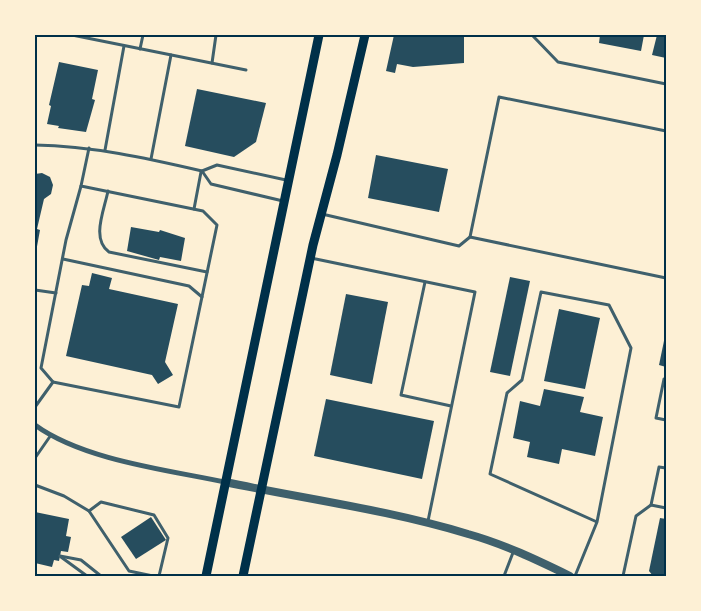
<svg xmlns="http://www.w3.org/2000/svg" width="701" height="611" viewBox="0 0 701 611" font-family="Bitter,serif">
<rect width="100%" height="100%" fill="#fdf0d5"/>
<!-- building -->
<g fill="#264d5e">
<polygon points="394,35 464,35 464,63 413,67 397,64 395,73 386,71"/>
<polygon points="600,35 644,35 641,51 599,43"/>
<polygon points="657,35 666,35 666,58 652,55"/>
<polygon points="59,62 98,70 92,99 95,100 86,132 58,128 59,126 47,124 51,106 49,105"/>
<polygon points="197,89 266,103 256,142 234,157 185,146"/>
<polygon points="376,155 448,169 439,212 368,198"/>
<polygon points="42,173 50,177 53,185 51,194 44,199 37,229 40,230 36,252 35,174"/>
<polygon points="131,227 159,232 160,230 185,238 181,261 160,257 159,260 127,251"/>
<polygon points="92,273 112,278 109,289 178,304 165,362 173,375 158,384 152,375 66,356 82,285 89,286"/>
<polygon points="510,277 530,281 510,376 490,372"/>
<polygon points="346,294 388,302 372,384 330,375"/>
<polygon points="559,309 600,318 585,389 544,381"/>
<polygon points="665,336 666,336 666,367 659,365"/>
<polygon points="544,389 584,397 580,412 603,417 595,456 562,449 559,464 527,457 530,442 513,438 520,401 540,406"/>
<polygon points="326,399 434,421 422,479 314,456"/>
<polygon points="35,512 69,519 66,536 71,537 68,552 61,551 59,561 54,560 52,567 35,563"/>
<polygon points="151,517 166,540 136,559 121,537"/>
<polygon points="660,518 666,519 666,576 653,576 649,571"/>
</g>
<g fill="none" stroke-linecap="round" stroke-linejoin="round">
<!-- service -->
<g stroke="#3f606c" stroke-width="3">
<polyline points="72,35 246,70"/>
<polyline points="532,35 558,62 666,84"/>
<polyline points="140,49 143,35"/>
<polyline points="212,63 216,35"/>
<path d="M35,145C92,146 146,158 202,171L217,165L286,180"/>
<polyline points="105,150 124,46"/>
<polyline points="151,159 171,55"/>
<polyline points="202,171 211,184 283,201"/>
<path d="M108,191C104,211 91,239 109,252L207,272"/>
<polyline points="194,209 201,172"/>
<polyline points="322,214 459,246 470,237 666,278"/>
<polyline points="470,237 499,97 666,131"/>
<polyline points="311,258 475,292 428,521"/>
<polyline points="63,259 189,286 202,297"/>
<polyline points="425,282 401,395 451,406"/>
<polyline points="35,290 56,293"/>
<polyline points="666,380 664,379 656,418 666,420"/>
<polyline points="53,382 179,407 217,225 203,211 81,186 89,148"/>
<polyline points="35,407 53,382 41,368 66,240 81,186"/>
<polyline points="35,458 51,435"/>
<polyline points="35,485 64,496 89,511 129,571 153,576"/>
<polyline points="651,505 659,467 666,468"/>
<polyline points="89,511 101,502 154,515 168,538 159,576"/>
<polyline points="60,556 81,560 101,576"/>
<polyline points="61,557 87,576"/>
<polyline points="504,576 514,550"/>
<polyline points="575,576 597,522 490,474 507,393 522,380 541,292 609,305 631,348 597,522"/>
<polyline points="623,576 636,516 651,505 666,508"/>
</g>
<!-- minor -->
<path stroke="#3f606c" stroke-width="5" d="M35,425C83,460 167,470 225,482"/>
<!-- tertiary -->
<path stroke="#3f606c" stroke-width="8" d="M225,482C306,499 389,510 468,534C504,544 537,560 570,576"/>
<!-- secondary -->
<g stroke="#003049" stroke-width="9">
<polyline points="206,576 319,35"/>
<polyline points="243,576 313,245 337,155 365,35"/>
</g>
</g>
<!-- border -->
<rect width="701" height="611" fill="none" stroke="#fdf0d5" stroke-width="72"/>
<rect x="36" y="36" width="629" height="539" fill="none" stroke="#003049" stroke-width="2"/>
</svg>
